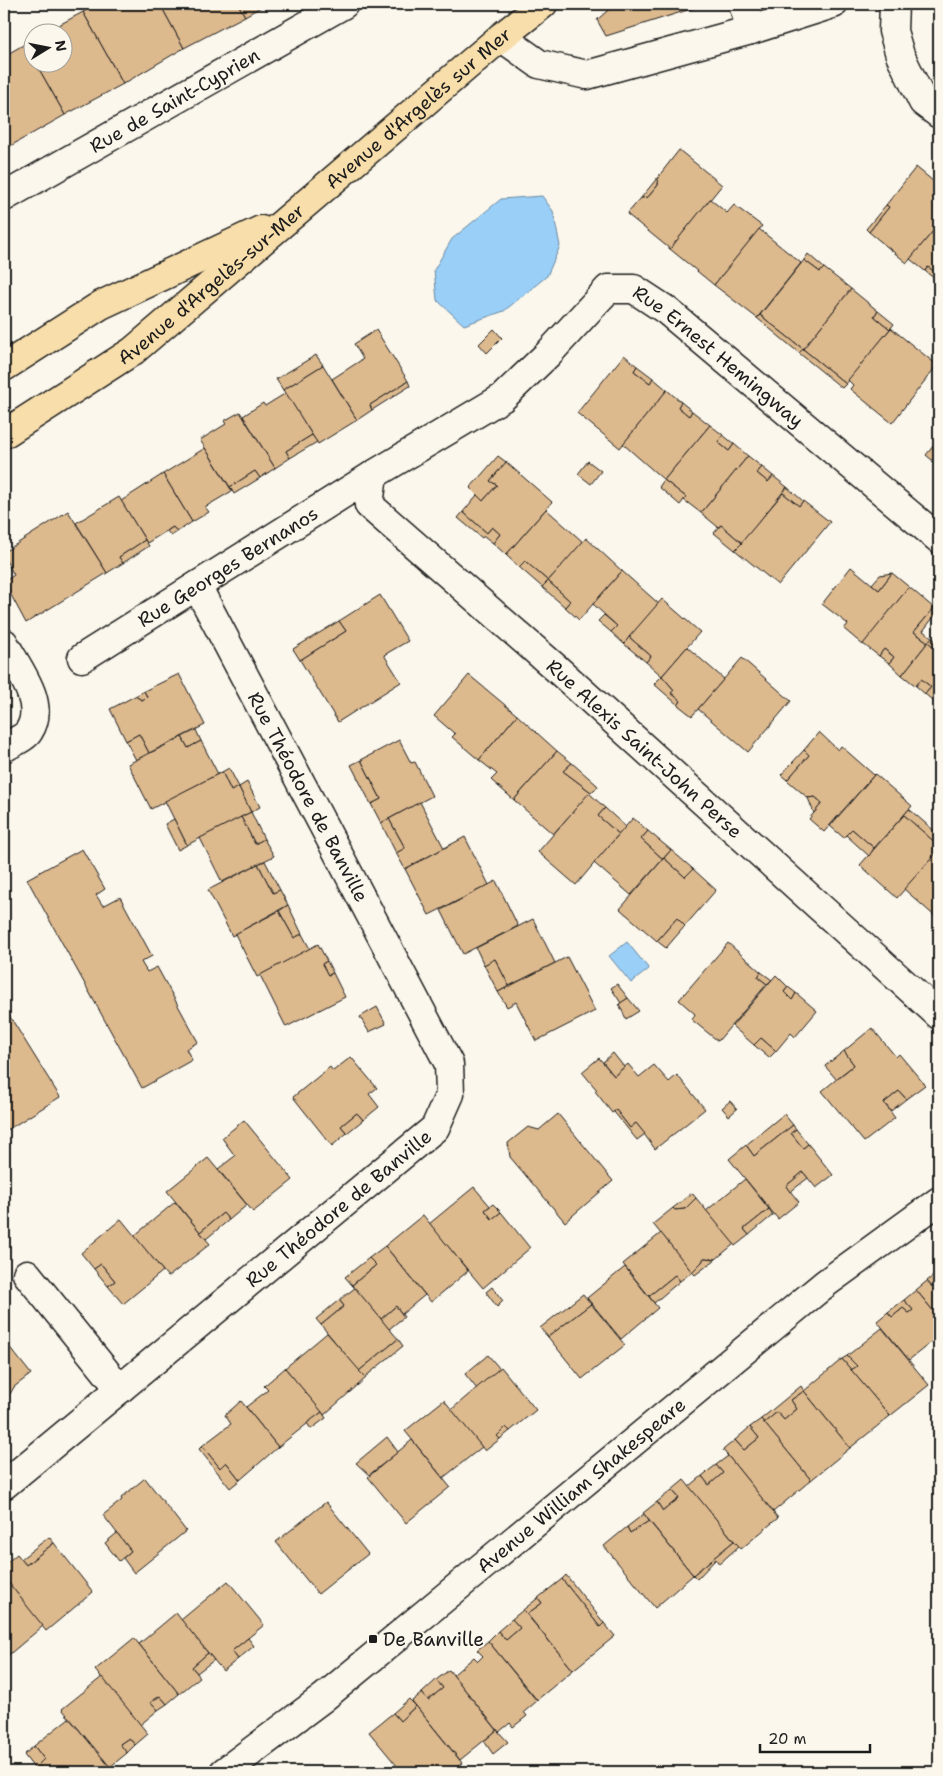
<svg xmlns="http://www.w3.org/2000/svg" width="943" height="1776" viewBox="0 0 943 1776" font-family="'Shantell Sans',sans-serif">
<rect width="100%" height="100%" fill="#fbf7ec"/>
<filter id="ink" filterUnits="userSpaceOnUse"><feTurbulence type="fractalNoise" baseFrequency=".02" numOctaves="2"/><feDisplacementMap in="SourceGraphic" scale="10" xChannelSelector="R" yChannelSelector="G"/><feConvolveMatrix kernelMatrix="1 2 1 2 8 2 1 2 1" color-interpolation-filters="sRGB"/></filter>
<g filter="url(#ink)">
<!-- water -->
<g fill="#9acff8" stroke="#6887a0">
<polygon points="542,196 553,211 560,246 547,276 504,311 464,325 437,300 434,270 452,239 501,199"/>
<polygon points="627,942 649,969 631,983 609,956"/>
</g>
<!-- building -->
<g fill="#ddb98e" stroke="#1c1c1c">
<polygon points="98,4 160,4 184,48 123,84 83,12"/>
<polygon points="160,4 238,4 245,16 184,48"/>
<polygon points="238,4 266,4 245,16"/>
<polygon points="615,4 696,4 697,7 606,36 597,20"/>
<polygon points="83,12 123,84 65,115 35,62 62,62 62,32 46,32"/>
<polygon points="32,40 32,57 25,44"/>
<polygon points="25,44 32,57 32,62 35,62 65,115 5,149 4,56"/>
<polygon points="679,150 722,185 670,249 627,214 641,198 648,197 658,185 658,177"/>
<polygon points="916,167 939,186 939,224 907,263 869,232 889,207 886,205"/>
<polygon points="658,177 658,185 648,197 641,198"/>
<polygon points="710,199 727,213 734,205 762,226 714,285 670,249"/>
<polygon points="886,205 889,207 869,232 866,229"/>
<polygon points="939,224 939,283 936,280 935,272 928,267 925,271 910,259"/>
<polygon points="759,229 801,263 757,318 714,285"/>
<polygon points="808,254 824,268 820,272 804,260"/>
<polygon points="804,260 820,272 824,268 851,289 803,349 760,315"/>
<polygon points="928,267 935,272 936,280 925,271"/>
<polygon points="851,289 878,311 874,316 890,329 846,384 803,349"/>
<polygon points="878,311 894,324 890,329 874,316"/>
<polygon points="760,315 803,349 799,353 757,318"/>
<polygon points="891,328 937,365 892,423 850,389 853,385 848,380"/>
<polygon points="494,329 502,338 487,353 479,344"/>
<polygon points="376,330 408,381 370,405 372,410 357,420 332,379 363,359 354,344"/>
<polygon points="803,349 846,384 842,388 799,353"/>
<polygon points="316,355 323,365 283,390 276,379"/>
<polygon points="624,355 637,366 634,371 650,383 653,378 667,390 620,448 577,413"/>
<polygon points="323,365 357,420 318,444 283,390"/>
<polygon points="637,366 653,378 650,383 634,371"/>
<polygon points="408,381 410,386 372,410 370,405"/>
<polygon points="667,390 681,402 678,407 689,416 692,411 710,425 664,480 623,444"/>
<polygon points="286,393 312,435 286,451 290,458 275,468 243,416 263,403 265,406"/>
<polygon points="681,402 692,411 689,416 678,407"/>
<polygon points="240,412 275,468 260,478 255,471 230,487 200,440 226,424 224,421"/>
<polygon points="710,425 723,435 718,442 729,451 734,444 748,456 701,513 684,500 686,497 664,480"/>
<polygon points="312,435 317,442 290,458 286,451"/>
<polygon points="723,435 734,444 729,451 718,442"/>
<polygon points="939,439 939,466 926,455"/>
<polygon points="205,448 232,491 205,507 209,512 192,522 163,474"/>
<polygon points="498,456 506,462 490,481 497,485 483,501 470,488"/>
<polygon points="748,456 762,467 757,473 768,482 773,476 787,487 742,543 721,525 718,527 701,513"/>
<polygon points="588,461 601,471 591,484 578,474"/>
<polygon points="506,462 552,502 506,555 493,543 500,534 492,527 487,533 463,512 477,495 483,501 497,485 490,481"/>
<polygon points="762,467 773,476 768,482 757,473"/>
<polygon points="255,471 260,478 234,494 230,487"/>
<polygon points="163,474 192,522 177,532 173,527 147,543 121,501"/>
<polygon points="664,480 686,497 680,505 659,487"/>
<polygon points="787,487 803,501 799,506 783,493"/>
<polygon points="783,493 799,506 803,501 830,522 778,585 735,550"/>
<polygon points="119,497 145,540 119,557 123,563 107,573 76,523"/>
<polygon points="546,509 583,542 548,581 525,561 519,567 506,555"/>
<polygon points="68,511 107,573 26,623 4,582 14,575 4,557 4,552"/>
<polygon points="463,512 487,533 492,527 500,534 493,543 484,536 482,538 458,518"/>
<polygon points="721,525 742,543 735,550 714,533"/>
<polygon points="173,527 177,532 171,536 167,531"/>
<polygon points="586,538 622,571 579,620 565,607 570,601 548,581"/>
<polygon points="145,540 149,546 123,563 119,557"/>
<polygon points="525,561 548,581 542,587 519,567"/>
<polygon points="851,567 879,590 892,573 909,587 863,645 844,629 848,624 822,604"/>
<polygon points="622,571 659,604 624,644 611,632 617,626 593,604"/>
<polygon points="892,573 879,590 872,584 880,575"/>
<polygon points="548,581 570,601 565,607 542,587"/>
<polygon points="909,587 934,608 914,632 928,642 902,675 889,663 894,657 884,649 879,656 863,644"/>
<polygon points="380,595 408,641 384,655 401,682 338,722 300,660 346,631 339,621"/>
<polygon points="662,599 700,632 662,676 646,662 651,656 629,637"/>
<polygon points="934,608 939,610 923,631 932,637 928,642 914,632"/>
<polygon points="604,615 617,626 611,632 598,621"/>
<polygon points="339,621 346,631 300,660 293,649"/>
<polygon points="629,637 651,656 646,662 624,644"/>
<polygon points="932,637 939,644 939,652 928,642"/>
<polygon points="928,642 939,652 939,706 925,694 931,687 921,679 916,686 902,675"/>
<polygon points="687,647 724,679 692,716 678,705 681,701 671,693 674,690 662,676"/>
<polygon points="884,649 894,657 889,663 879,656"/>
<polygon points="742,658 791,701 748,752 698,709"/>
<polygon points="179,674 205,725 149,753 139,734 126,741 110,709 135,696 142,700 147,697 144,691"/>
<polygon points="469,675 517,715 479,760 452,737 455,734 434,716"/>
<polygon points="662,676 674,690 671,693 681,701 678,705 654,684"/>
<polygon points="921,679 931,687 925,694 916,686"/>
<polygon points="144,691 147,697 142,700 135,696"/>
<polygon points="517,715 557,751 514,800 491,780 497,774 479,760"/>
<polygon points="196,730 201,741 188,748 182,737"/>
<polygon points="819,732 838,750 841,746 874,775 824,832 809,819 822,803 815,797 808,798 787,780 809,755 804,750"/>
<polygon points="139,734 149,753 136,760 126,741"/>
<polygon points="182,737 188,748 201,741 218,774 151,809 128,764"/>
<polygon points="399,740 411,763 415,762 432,796 381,823 371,804 381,799 361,760"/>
<polygon points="804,750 809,755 787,780 781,775"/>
<polygon points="557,751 572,763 563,771 591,792 553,834 514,800"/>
<polygon points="361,760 381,799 371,804 351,765"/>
<polygon points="572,763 597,785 598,787 591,792 563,771"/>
<polygon points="229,768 239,787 231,791 222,772"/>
<polygon points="222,772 231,791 239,787 251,812 187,845 165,801"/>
<polygon points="875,774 912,806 874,848 852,829 844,838 830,826"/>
<polygon points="247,782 260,807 251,812 239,787"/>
<polygon points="589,793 605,808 598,816 619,834 576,885 538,852"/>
<polygon points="815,797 822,803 814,813 808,798"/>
<polygon points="420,802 444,848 405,869 396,853 405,848 389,819"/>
<polygon points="605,808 626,827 619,834 598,816"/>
<polygon points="909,809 939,835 939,846 904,815"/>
<polygon points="251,812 264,839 255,844 241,817"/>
<polygon points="904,815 939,846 939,850 897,898 860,865"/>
<polygon points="241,817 255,844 264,839 274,856 222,882 200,838"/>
<polygon points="633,818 648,831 641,839 663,859 631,895 594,863"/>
<polygon points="174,819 187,845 178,850 165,824"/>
<polygon points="389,819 405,848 396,853 381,823"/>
<polygon points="852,829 874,848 869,856 846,835"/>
<polygon points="648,831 671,850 663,859 641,839"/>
<polygon points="465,837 489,885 429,915 405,869"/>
<polygon points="82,849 105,889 96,895 103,906 120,897 152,956 141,962 147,972 157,967 198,1042 186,1049 192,1060 142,1088 27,879"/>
<polygon points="671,850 693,869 685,877 664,858"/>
<polygon points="939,850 939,920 904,889"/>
<polygon points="664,858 685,877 693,869 716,890 685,926 677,918 657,941 620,909"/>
<polygon points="265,861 280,890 273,893 258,864"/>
<polygon points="258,864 273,893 280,890 288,905 232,936 208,890"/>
<polygon points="496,881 518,926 463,954 441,910"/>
<polygon points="288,905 302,934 294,938 279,911"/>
<polygon points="279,911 294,938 302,934 310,949 257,977 235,934"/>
<polygon points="677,918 685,926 666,948 657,941"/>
<polygon points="533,919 555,963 509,986 495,959 484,965 476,948"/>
<polygon points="728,943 761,972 758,977 767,984 718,1041 692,1020 695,1014 679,1000"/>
<polygon points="318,944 327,961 322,964 328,975 333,973 345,997 286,1027 260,975"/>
<polygon points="567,957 595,1011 536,1041 516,1002 507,1007 498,992"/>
<polygon points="495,959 509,986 498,992 484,965"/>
<polygon points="327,961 333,973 328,975 322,964"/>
<polygon points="761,972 772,980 767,984 758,977"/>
<polygon points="776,975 788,987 784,992 792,1000 796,993 817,1011 795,1037 791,1033 776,1051 761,1038 754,1045 732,1026"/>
<polygon points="617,984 628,998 621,1003 611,988"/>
<polygon points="788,987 796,993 792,1000 784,992"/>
<polygon points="628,998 639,1011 626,1019 619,1004"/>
<polygon points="4,1007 60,1097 4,1132"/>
<polygon points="377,1007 386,1024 369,1032 360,1017"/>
<polygon points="872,1028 896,1057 899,1054 925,1085 906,1099 899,1091 884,1103 895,1118 864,1142 822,1091 854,1065 844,1051"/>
<polygon points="761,1038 776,1051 769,1058 754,1045"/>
<polygon points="844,1051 854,1065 836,1079 825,1066"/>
<polygon points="613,1053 624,1067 614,1076 603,1062"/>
<polygon points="351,1057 377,1088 369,1094 379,1107 363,1120 357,1113 341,1126 347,1133 332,1146 293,1097 330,1067 333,1071"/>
<polygon points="599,1058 614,1076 628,1064 639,1077 654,1065 669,1082 677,1075 705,1109 655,1149 636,1123 630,1128 616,1110 612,1113 595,1091 597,1090 582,1072"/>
<polygon points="899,1091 906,1099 891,1111 884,1103"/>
<polygon points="730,1101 737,1109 729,1116 722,1108"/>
<polygon points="616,1110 630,1128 636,1123 645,1134 637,1140 614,1112"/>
<polygon points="357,1113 363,1120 347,1133 341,1126"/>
<polygon points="558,1114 613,1181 565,1222 510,1157 508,1143 528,1127 539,1130"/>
<polygon points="784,1114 793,1125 754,1156 746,1145"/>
<polygon points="244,1120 293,1180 253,1212 218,1169 235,1156 222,1138"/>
<polygon points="793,1125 796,1129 791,1133 803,1148 808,1144 833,1175 816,1188 803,1172 786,1186 799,1202 778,1219 729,1159 746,1145 754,1156"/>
<polygon points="796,1129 808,1144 803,1148 791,1133"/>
<polygon points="208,1158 247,1205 229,1220 223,1213 200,1232 167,1191"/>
<polygon points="803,1172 808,1178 790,1192 786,1186"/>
<polygon points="745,1179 769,1209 744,1229 749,1235 735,1246 706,1211"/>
<polygon points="474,1187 490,1206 485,1210 492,1219 501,1212 530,1248 483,1288 429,1224"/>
<polygon points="692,1193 696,1198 685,1209 675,1210 673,1208"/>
<polygon points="696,1198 734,1244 716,1259 704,1258 702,1262 692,1272 653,1224 673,1208 675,1210 685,1209"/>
<polygon points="175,1202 210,1244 168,1277 134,1236"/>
<polygon points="493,1204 501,1212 492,1219 485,1210"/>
<polygon points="769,1209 773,1215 749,1235 744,1229"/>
<polygon points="223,1213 229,1220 206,1239 200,1232"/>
<polygon points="423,1215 468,1271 431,1302 385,1246"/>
<polygon points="121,1219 163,1271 123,1304 108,1286 115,1281 101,1264 94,1269 81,1253"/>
<polygon points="661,1233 692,1272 680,1281 675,1275 649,1296 623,1264"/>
<polygon points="385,1246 425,1295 402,1314 396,1306 381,1319 352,1285 376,1265 369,1258"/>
<polygon points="369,1258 376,1265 352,1285 345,1277"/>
<polygon points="704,1258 716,1259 695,1275 692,1272 702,1262"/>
<polygon points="101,1264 115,1281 108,1286 94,1269"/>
<polygon points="625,1267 658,1308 621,1339 587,1298"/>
<polygon points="939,1271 939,1281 932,1287 927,1281"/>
<polygon points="675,1275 680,1281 654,1303 649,1296"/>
<polygon points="927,1281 932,1287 939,1281 939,1318 916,1290"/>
<polygon points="492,1287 503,1301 497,1307 486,1292"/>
<polygon points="355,1288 398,1339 359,1371 321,1325 344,1306 339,1300"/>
<polygon points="916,1290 939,1318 939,1336 909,1360 877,1321 888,1312 892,1317 903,1308 909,1313 913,1310 904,1300"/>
<polygon points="583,1294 591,1304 548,1337 540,1328"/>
<polygon points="339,1300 344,1306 321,1325 316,1319"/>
<polygon points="904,1300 913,1310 909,1313 903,1308 892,1317 888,1312"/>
<polygon points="591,1304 625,1345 582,1379 548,1337"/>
<polygon points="396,1306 404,1317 389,1329 381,1319"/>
<polygon points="882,1328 929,1385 890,1416 851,1370 857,1366 847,1356"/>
<polygon points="327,1333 366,1378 324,1415 285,1368"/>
<polygon points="398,1339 403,1346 365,1377 359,1371"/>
<polygon points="4,1340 31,1374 14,1387 10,1394 7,1395 4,1395"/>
<polygon points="488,1355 500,1369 477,1389 465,1374"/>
<polygon points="847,1356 857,1366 851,1370 842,1359"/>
<polygon points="842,1359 890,1416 850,1448 804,1391"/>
<polygon points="501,1367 536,1410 510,1431 506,1427 497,1436 500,1439 485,1451 451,1410"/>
<polygon points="285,1368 322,1412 278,1447 246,1407 268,1390 264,1386"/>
<polygon points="801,1386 804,1391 791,1400 797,1409 784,1420 777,1412 764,1423 761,1419"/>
<polygon points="804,1391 850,1448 811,1480 764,1423 777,1412 784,1420 797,1409 791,1400"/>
<polygon points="444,1400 482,1447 443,1478 405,1431"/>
<polygon points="241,1401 278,1447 240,1480 226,1462 220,1468 202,1446 231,1424 225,1415"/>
<polygon points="322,1412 326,1418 311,1429 307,1423"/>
<polygon points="761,1419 811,1480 773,1512 723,1450 735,1440 744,1450 759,1438 750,1427"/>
<polygon points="506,1427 510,1431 500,1439 497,1436"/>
<polygon points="750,1427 759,1438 744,1450 735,1440"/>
<polygon points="387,1437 398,1452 369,1475 356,1463"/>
<polygon points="412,1440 450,1487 406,1523 368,1477"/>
<polygon points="202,1446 220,1468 226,1462 240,1480 230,1488 199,1449"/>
<polygon points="728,1456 778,1518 741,1549 689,1487 702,1476 709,1485 723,1473 716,1465"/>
<polygon points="716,1465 723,1473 709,1485 702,1476"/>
<polygon points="145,1478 186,1531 134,1573 123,1558 131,1551 103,1515 122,1500 121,1498"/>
<polygon points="684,1480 734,1541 693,1575 643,1513 657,1502 663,1511 679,1498 672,1490"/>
<polygon points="672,1490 679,1498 663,1511 657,1502"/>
<polygon points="326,1502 368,1554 318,1594 276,1542"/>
<polygon points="644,1514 649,1521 630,1533 627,1527"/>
<polygon points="649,1521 693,1575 655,1608 604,1546 627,1527 630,1533"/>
<polygon points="117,1533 131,1551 119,1561 105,1543"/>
<polygon points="49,1537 54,1543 26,1565 21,1559"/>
<polygon points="734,1541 739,1546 719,1564 716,1559 697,1579 693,1575"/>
<polygon points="54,1543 93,1592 46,1631 4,1577 4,1565 17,1554 26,1565"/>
<polygon points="566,1575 604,1623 600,1627 562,1579"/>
<polygon points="4,1577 43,1626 5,1658 4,1657"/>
<polygon points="562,1579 600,1627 604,1623 615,1636 573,1670 527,1614 542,1603 538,1598"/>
<polygon points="228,1581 264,1625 232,1651 238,1659 223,1671 181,1620"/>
<polygon points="538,1598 542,1603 527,1614 523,1610"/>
<polygon points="523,1610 573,1670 537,1700 488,1641 498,1631 506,1640 520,1628 512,1619"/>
<polygon points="176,1613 208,1653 192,1667 200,1677 179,1694 139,1644"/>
<polygon points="512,1619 520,1628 506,1640 498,1631"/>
<polygon points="134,1638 179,1694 167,1704 160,1696 151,1702 158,1710 140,1725 95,1670"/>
<polygon points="248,1638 254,1646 238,1659 232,1651"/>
<polygon points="488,1641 537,1701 524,1712 527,1716 513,1727 510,1723 499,1732 453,1675 474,1657 478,1661 483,1656 477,1650"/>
<polygon points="208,1653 214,1660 197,1673 192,1667"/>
<polygon points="449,1670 497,1730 460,1760 412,1701 422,1693 428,1700 443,1688 436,1680"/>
<polygon points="102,1677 148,1734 135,1745 129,1738 120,1744 127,1753 110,1767 62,1709"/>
<polygon points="436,1680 443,1688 428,1700 422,1693"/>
<polygon points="160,1696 167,1704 158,1710 151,1702"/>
<polygon points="409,1699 416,1706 400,1721 393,1713"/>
<polygon points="416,1706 462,1763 451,1772 402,1772 369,1732 393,1713 400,1721"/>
<polygon points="69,1718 110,1767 114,1772 44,1772 38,1765 44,1759 34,1746"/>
<polygon points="497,1730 508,1742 493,1754 484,1741"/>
<polygon points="129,1738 135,1745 127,1753 120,1744"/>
<polygon points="34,1746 44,1759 38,1765 44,1772 37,1772 24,1755"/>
</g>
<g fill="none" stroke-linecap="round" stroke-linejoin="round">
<!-- minor casing -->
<g stroke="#1c1c1c" stroke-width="31">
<g id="minor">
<polyline points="743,4 751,30"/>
<polyline points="894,4 893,31 900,55 923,102 939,114"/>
<polyline points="501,37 539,64 587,75 751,30 833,4"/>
<path id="s1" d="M4,197L344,4"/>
<path id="s2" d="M373,475L369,505L557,669L939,1015"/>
<path d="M4,643C17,668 47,703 29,731C25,738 11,743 4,748"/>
<path id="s3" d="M82,658L373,475L502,398L548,354L608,289H634L666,310L939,539"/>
<polyline points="27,1274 120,1389"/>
<path id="s4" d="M4,1485L435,1128L450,1094L449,1064L197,586"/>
<path id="s5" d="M224,1772L323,1698L826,1283L939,1201"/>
</g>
</g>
<!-- major casing -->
<g stroke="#1c1c1c" stroke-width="31">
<g id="major">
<polyline points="4,367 101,305 261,230"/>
<path id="s6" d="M4,434L133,351L501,37L543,4"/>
</g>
</g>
<!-- minor -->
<use href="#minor" stroke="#fbf7ec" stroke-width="28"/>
<!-- major -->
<use href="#major" stroke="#f8deab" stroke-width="28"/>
</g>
</g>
<!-- markers -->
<rect fill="#1c1c1c" stroke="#fbf7ec" stroke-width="2" x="368" y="1634" width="10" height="10" rx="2.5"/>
<g text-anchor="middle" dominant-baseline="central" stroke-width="4" stroke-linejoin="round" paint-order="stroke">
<!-- street labels -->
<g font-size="19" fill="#1c1c1c" stroke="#fbf7ec">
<text stroke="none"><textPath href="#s1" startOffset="196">Rue de Saint-Cyprien</textPath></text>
<text stroke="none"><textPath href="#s6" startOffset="528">Avenue d'Argelès sur Mer</textPath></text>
<text stroke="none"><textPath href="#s6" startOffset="256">Avenue d'Argelès-sur-Mer</textPath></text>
<text stroke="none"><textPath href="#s3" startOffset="780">Rue Ernest Hemingway</textPath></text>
<text stroke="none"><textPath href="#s3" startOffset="172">Rue Georges Bernanos</textPath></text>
<text stroke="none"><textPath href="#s2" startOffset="398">Rue Alexis Saint-John Perse</textPath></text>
<text transform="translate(308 797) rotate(62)">Rue Théodore de Banville</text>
<text stroke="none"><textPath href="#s4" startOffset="434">Rue Théodore de Banville</textPath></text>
<text stroke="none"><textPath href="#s5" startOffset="458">Avenue William Shakespeare</textPath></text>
</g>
<!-- poi labels -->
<g font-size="19" fill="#1c1c1c" stroke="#fbf7ec" text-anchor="start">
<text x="383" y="1639">De Banville</text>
</g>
</g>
<!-- margin -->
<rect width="943" height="1776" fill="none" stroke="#fbf7ec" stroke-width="20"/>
<rect x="10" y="10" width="923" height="1756" fill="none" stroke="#1c1c1c" stroke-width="2" filter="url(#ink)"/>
<!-- north arrow -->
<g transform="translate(48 48) rotate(80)"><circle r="24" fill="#fbf7ec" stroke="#a29f99"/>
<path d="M0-4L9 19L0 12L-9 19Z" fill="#1c1c1c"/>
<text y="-8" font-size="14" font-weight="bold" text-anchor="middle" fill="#1c1c1c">N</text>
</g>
<!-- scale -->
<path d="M760 1744v8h110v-8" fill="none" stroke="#1c1c1c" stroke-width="2.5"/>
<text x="768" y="1744" font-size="15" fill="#1c1c1c" stroke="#fbf7ec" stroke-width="4" paint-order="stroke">20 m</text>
</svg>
